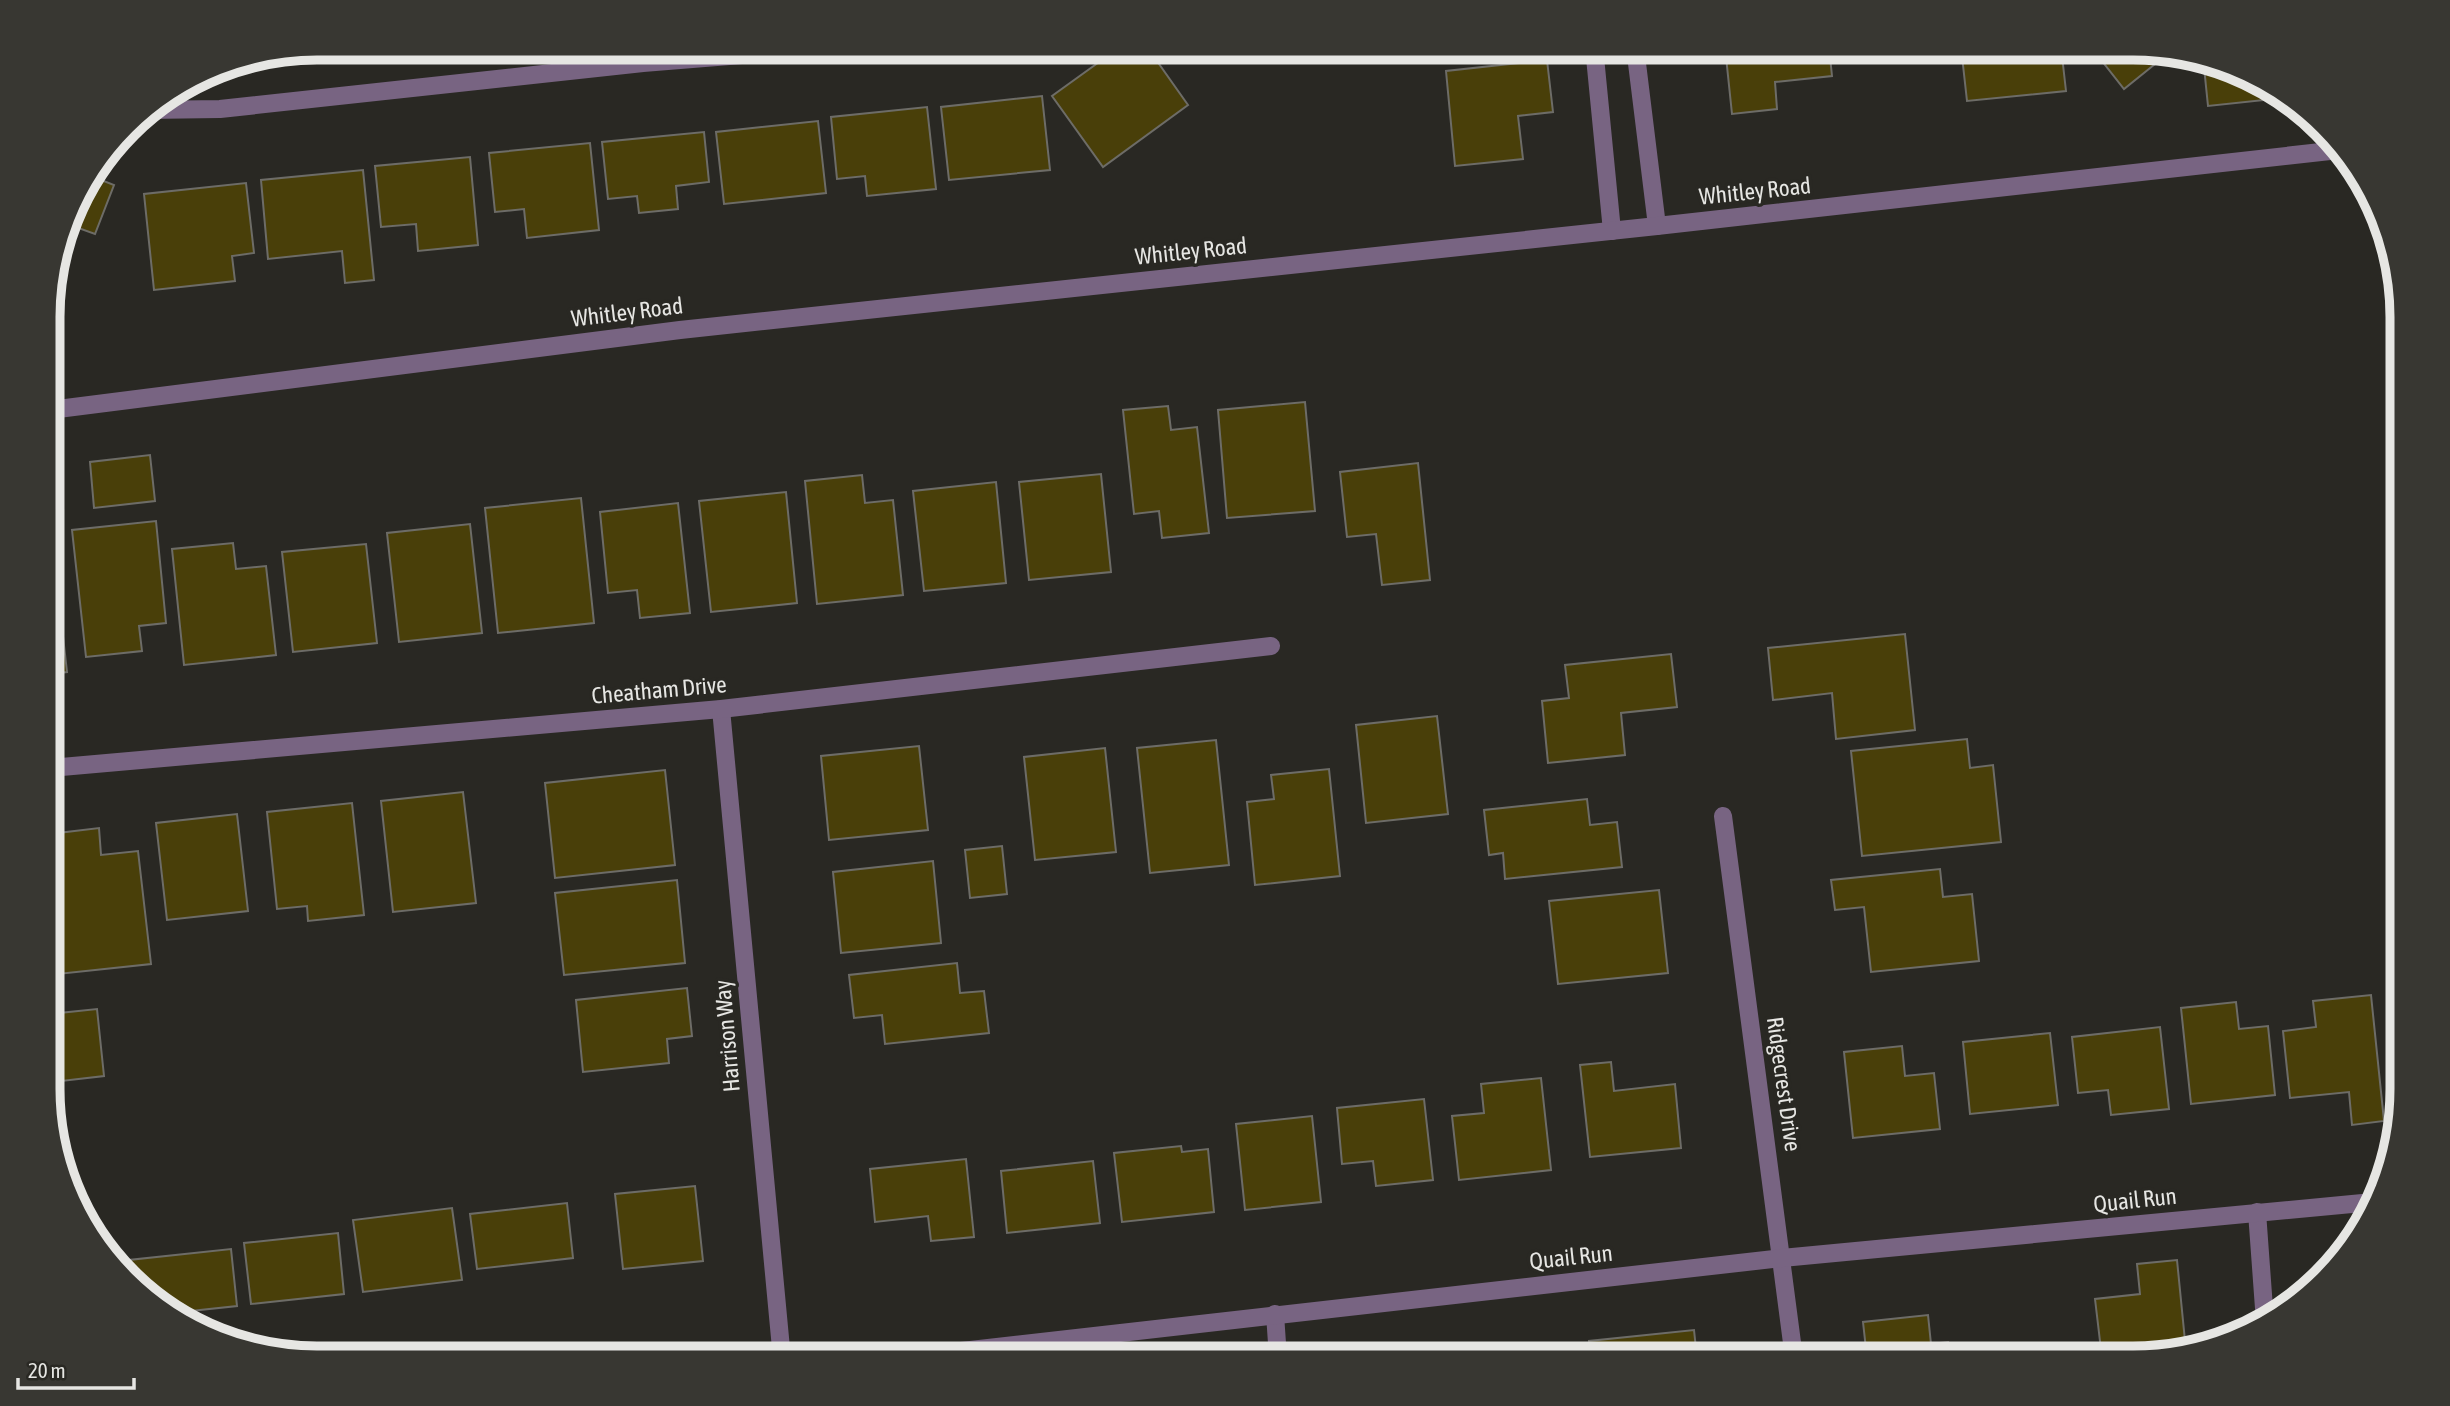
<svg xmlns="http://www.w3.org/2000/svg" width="2450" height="1406" viewBox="0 0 2450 1406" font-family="'Asap Condensed',sans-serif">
<rect width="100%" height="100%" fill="#292823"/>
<!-- building -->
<g fill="#493f09" stroke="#6d6c67" stroke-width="2">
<polygon points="1120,47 1147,47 1188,105 1103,167 1052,96"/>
<polygon points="1725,47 1829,47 1832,76 1775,82 1777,109 1732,114"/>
<polygon points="1842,47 1943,47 1944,52 1843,63"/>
<polygon points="1961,47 2061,47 2066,91 1967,101"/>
<polygon points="2091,47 2134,47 2170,52 2124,89"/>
<polygon points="2203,57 2268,83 2283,98 2208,106"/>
<polygon points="1547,60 1553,112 1518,116 1523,159 1455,166 1446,71"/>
<polygon points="1042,96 1050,170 949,180 941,107"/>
<polygon points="927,107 936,189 867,196 865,176 837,179 831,117"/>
<polygon points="818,121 826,193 724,204 716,132"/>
<polygon points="704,132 709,182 676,186 678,209 639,213 637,196 608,199 602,142"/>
<polygon points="590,143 599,230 527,238 524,209 495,212 489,153"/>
<polygon points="470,157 478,245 418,251 416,224 381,227 375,166"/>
<polygon points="363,170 374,280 345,283 342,251 268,259 261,180"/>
<polygon points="91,176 114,185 95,234 67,224 75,197"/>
<polygon points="246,183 254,253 232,256 235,281 154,290 144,194"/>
<polygon points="1305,402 1315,511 1227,518 1218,410"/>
<polygon points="1168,406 1171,430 1197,427 1209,533 1162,538 1159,511 1134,514 1123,410"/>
<polygon points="150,455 155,501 94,508 90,462"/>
<polygon points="1418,463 1430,580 1382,585 1376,534 1347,537 1340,472"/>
<polygon points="1101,474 1111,572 1029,580 1019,482"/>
<polygon points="862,475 865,503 893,500 903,595 817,604 805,481"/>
<polygon points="996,482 1006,583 924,591 913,491"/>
<polygon points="786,492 797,603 711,612 699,501"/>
<polygon points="581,498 594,623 498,633 485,508"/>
<polygon points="678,503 690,613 640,618 637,590 608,593 600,512"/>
<polygon points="156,521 166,623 139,626 142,651 86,657 72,530"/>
<polygon points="470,524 482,633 399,642 387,533"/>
<polygon points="233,543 236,569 266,566 276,655 184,665 172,549"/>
<polygon points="366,544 377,643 293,652 282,552"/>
<polygon points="56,574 67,672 50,674 50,575"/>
<polygon points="1905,634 1915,730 1836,739 1832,693 1773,700 1768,648"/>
<polygon points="1671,654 1677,707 1621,713 1625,755 1548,763 1542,701 1569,698 1565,665"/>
<polygon points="1437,716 1448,814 1366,823 1356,725"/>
<polygon points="1967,739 1970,768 1993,765 2001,842 1862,856 1851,751"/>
<polygon points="1216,740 1229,865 1150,873 1137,748"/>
<polygon points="919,746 928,830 829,840 821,756"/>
<polygon points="1105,748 1116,852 1035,860 1024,757"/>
<polygon points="1329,769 1340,876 1255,885 1247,802 1274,799 1271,775"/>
<polygon points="665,770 675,865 555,878 545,783"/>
<polygon points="463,792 476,903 393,912 381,801"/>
<polygon points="1587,799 1590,825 1617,822 1622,867 1505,879 1503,853 1489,855 1484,810"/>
<polygon points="352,803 364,915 308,921 307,906 277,909 267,812"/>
<polygon points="237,814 248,911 167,920 156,823"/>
<polygon points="99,828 101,855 138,851 151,964 58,974 50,897 50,834"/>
<polygon points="1002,846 1007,894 970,898 965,850"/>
<polygon points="933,861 941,943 841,953 833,872"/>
<polygon points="1940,869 1943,897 1972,894 1979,961 1871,972 1864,907 1835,910 1831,880"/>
<polygon points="677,880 685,963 564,975 555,893"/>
<polygon points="1659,890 1668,973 1558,984 1549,901"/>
<polygon points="957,963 960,993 984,991 989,1033 885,1044 882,1015 854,1018 849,975"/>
<polygon points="687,988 692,1036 667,1039 669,1063 583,1072 576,1000"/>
<polygon points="2371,995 2384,1121 2352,1125 2349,1092 2290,1098 2283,1031 2316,1027 2313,1001"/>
<polygon points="2236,1002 2239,1029 2268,1026 2275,1095 2191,1104 2181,1008"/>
<polygon points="97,1009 104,1076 53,1082 50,1052 50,1014"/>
<polygon points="2402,1009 2402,1086 2396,1087 2388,1010"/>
<polygon points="2160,1027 2169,1109 2111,1115 2108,1090 2078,1093 2072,1037"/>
<polygon points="2050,1033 2058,1105 1970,1114 1963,1042"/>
<polygon points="1902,1046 1905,1076 1934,1073 1940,1129 1853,1138 1844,1052"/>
<polygon points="1611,1062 1614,1091 1675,1084 1681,1148 1590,1157 1580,1065"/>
<polygon points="1541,1078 1551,1170 1459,1180 1452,1116 1484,1113 1481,1084"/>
<polygon points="1424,1099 1433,1180 1376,1186 1373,1161 1342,1164 1337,1108"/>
<polygon points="1312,1116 1321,1202 1245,1210 1236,1124"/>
<polygon points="1181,1146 1182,1152 1208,1149 1214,1212 1122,1222 1114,1153"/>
<polygon points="966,1159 974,1237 931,1241 928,1216 875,1222 870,1169"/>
<polygon points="1093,1161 1100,1223 1007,1233 1001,1171"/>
<polygon points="695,1186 703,1261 623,1269 615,1194"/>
<polygon points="567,1203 573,1258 477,1269 470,1214"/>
<polygon points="452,1208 462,1280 363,1292 353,1220"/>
<polygon points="338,1233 344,1294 251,1304 244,1243"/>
<polygon points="231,1249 237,1306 172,1313 131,1275 129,1260"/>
<polygon points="2177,1260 2186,1351 2150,1358 2102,1358 2095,1299 2140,1294 2137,1264"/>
<polygon points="1928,1315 1931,1344 1948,1342 1950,1358 1867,1358 1863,1322"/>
<polygon points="1694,1330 1697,1358 1590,1358 1589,1341"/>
<polygon points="1484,1346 1485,1358 1378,1358 1378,1357"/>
</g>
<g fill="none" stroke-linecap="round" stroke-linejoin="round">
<!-- minor -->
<g stroke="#786482" stroke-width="18">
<polyline points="1594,47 1612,231"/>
<polyline points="1635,47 1657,226"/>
<polyline points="146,110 220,109 643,63 842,47"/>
<polyline points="721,709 782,1359"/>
<polyline points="50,768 721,709 1271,646"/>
<polyline points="1723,816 1794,1358"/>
<polyline points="2257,1212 2265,1322"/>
<polyline points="1275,1314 1278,1358"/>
<polyline points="891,1359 1782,1258 2373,1202"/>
</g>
<!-- tertiary -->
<polyline stroke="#786482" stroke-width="18" points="50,410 680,330 1657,226 2339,150"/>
</g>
<g text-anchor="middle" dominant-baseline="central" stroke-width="7" stroke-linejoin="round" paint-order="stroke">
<!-- street labels -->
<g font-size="23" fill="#e6e6e3" stroke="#292823">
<text transform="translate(1755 191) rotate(-6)">Whitley Road</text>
<text transform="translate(1191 251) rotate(-6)">Whitley Road</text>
<text transform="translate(627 312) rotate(-7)">Whitley Road</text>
<text transform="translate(659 690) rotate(-5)">Cheatham Drive</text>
<text transform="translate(727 1036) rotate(-95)">Harrison Way</text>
<text transform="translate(1784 1084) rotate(82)">Ridgecrest Drive</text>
<text transform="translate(2135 1200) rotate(-6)">Quail Run</text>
<text transform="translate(1571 1257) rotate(-6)">Quail Run</text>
</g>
</g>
<!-- crop -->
<path d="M0 0H2450V1406H0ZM317 60H2133A257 257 0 0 1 2390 317V1089A257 257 0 0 1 2133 1346H317A257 257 0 0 1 60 1089V317A257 257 0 0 1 317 60Z" fill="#383732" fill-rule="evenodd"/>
<path fill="none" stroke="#e6e6e3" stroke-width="9" d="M317 60H2133A257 257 0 0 1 2390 317V1089A257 257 0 0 1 2133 1346H317A257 257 0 0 1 60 1089V317A257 257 0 0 1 317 60Z"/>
<!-- scale -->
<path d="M18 1378v10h116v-10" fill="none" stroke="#e6e6e3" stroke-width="3.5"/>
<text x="28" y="1378" font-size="21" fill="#e6e6e3" stroke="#292823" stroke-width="5" paint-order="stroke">20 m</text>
</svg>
